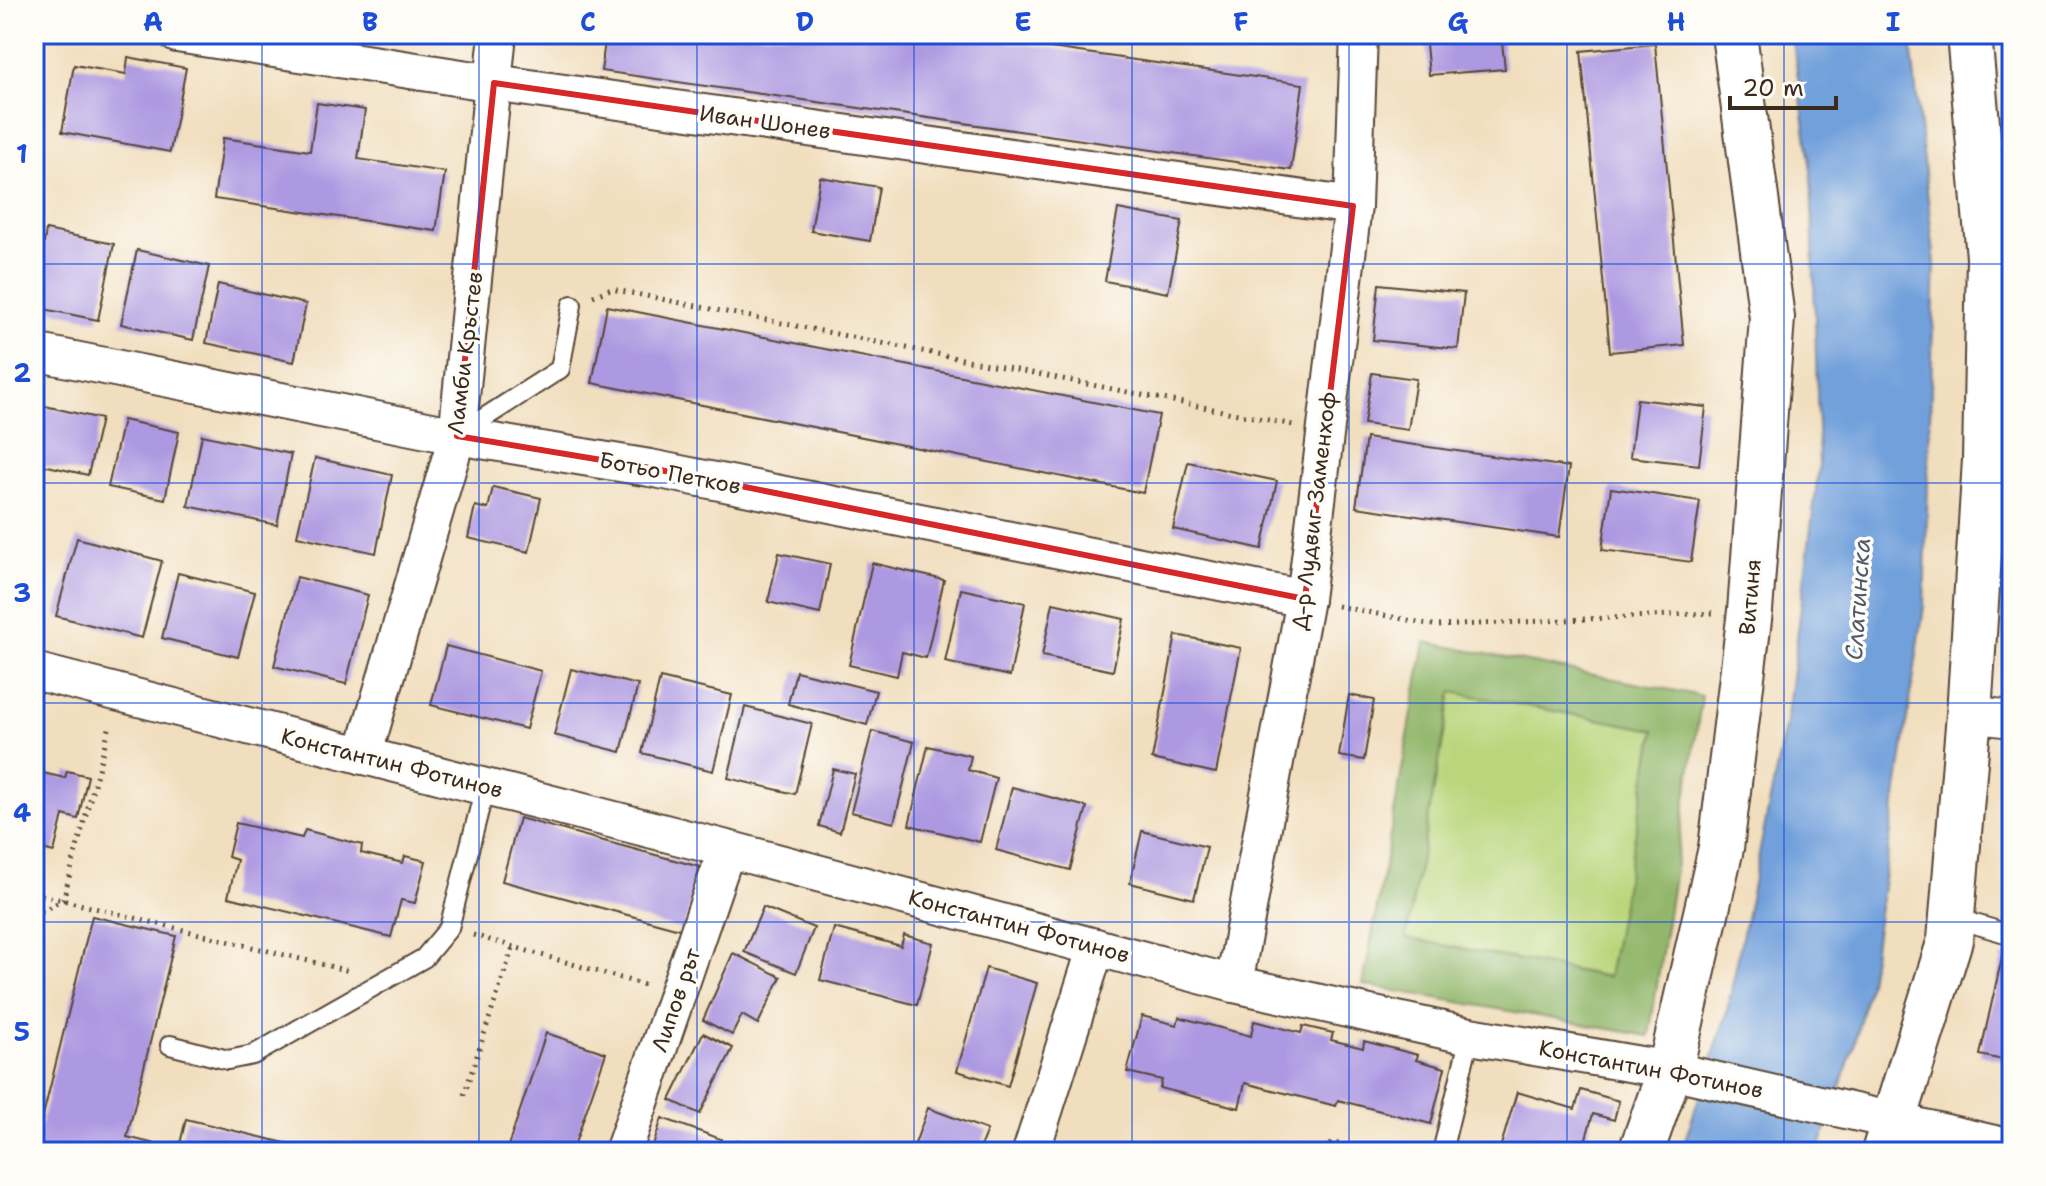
<svg xmlns="http://www.w3.org/2000/svg" width="2046" height="1186" viewBox="0 0 2046 1186" font-family="'Shantell Sans',sans-serif">
<rect width="100%" height="100%" fill="#fdfcf7"/>
<filter id="ink" filterUnits="userSpaceOnUse"><feTurbulence type="fractalNoise" baseFrequency=".0125" numOctaves="2"/><feDisplacementMap in="SourceGraphic" scale="16" xChannelSelector="R" yChannelSelector="G"/><feConvolveMatrix kernelMatrix="1 2 1 2 8 2 1 2 1" color-interpolation-filters="sRGB"/></filter>
<filter id="wash" filterUnits="userSpaceOnUse"><feTurbulence type="fractalNoise" baseFrequency=".006" numOctaves="4" result="noise"/><feDisplacementMap in="SourceGraphic" scale="32" xChannelSelector="R" yChannelSelector="G"/><feGaussianBlur stdDeviation="1.8" result="paint"/><feColorMatrix in="noise" values="0 0 0 0 0 0 0 0 0 0 0 0 0 0 0 0 0 1.4 0 .05"/><feComposite in="paint" operator="in"/></filter>
<g filter="url(#wash)">
<rect width="100%" height="100%" fill="#f1debe"/>
<!-- green -->
<polygon fill="#b9d67c" stroke="#7a804d" stroke-width="2" points="1452,691 1655,730 1609,977 1405,938"/>
<!-- forest -->
<path fill="#92b76c" stroke="#667045" stroke-width="2" fill-rule="evenodd" d="M1425,642L1702,696L1649,1036L1363,985ZM1452,692L1655,730L1608,977L1406,938Z"/>
<!-- water -->
<polygon fill="#72a0db" stroke="#56657c" stroke-width="2" points="1792,34 1910,34 1935,264 1924,606 1869,982 1854,1046 1818,1152 1681,1152 1726,1016 1787,717 1819,465 1811,171"/>
<g id="blocks">
<!-- building -->
<g fill="#ad99e1">
<polygon points="606,34 953,34 1303,84 1291,170 601,71"/>
<polygon points="1425,34 1501,34 1505,69 1429,75"/>
<polygon points="1655,44 1684,345 1610,352 1581,51"/>
<polygon points="128,57 186,68 170,152 62,132 74,65 126,74"/>
<polygon points="317,103 365,110 358,159 445,172 436,231 214,199 223,138 310,151"/>
<polygon points="820,177 879,187 870,241 811,231"/>
<polygon points="1118,209 1182,221 1168,293 1105,281"/>
<polygon points="46,230 114,244 98,320 34,307"/>
<polygon points="137,250 209,266 193,340 121,324"/>
<polygon points="218,284 306,304 294,362 206,343"/>
<polygon points="1379,284 1464,293 1458,349 1373,340"/>
<polygon points="607,306 1159,415 1143,493 592,383"/>
<polygon points="1372,373 1416,379 1408,430 1364,424"/>
<polygon points="1637,399 1706,407 1699,465 1630,457"/>
<polygon points="41,405 101,419 88,475 34,463 34,434"/>
<polygon points="123,420 179,432 165,499 108,487"/>
<polygon points="202,435 291,454 277,525 188,506"/>
<polygon points="1366,438 1569,467 1559,537 1356,507"/>
<polygon points="315,458 392,475 376,553 297,536"/>
<polygon points="1188,462 1277,481 1262,549 1173,529"/>
<polygon points="493,487 541,498 529,552 468,538 475,506 488,509"/>
<polygon points="1611,488 1700,501 1691,562 1602,550"/>
<polygon points="77,538 162,561 142,638 56,616"/>
<polygon points="779,553 830,564 820,614 768,602"/>
<polygon points="872,563 944,580 926,658 902,652 897,676 849,665"/>
<polygon points="178,573 255,592 238,657 162,638"/>
<polygon points="297,577 368,595 346,684 274,666"/>
<polygon points="961,589 1025,603 1010,676 945,662"/>
<polygon points="1053,603 1124,619 1113,671 1042,656"/>
<polygon points="1176,635 1241,648 1216,773 1152,759"/>
<polygon points="446,646 541,671 526,729 431,705"/>
<polygon points="571,669 638,685 621,752 554,735"/>
<polygon points="796,671 876,691 867,725 788,704"/>
<polygon points="660,678 732,695 713,771 642,753"/>
<polygon points="1349,695 1374,700 1364,760 1339,756"/>
<polygon points="745,707 812,724 795,794 728,778"/>
<polygon points="872,731 914,742 894,823 851,812"/>
<polygon points="928,746 971,756 968,770 996,778 980,842 909,825"/>
<polygon points="833,769 855,774 840,832 819,826"/>
<polygon points="34,771 65,778 67,771 88,776 78,819 63,815 54,852 34,847"/>
<polygon points="1012,787 1087,807 1070,870 996,850"/>
<polygon points="519,818 700,867 683,930 502,881"/>
<polygon points="236,823 302,838 305,830 362,845 361,853 403,863 405,856 426,861 415,903 401,900 391,937 228,897 237,860 228,857"/>
<polygon points="1142,831 1207,847 1194,899 1130,883"/>
<polygon points="763,907 814,928 796,973 744,952"/>
<polygon points="92,916 176,936 127,1137 171,1148 170,1152 34,1152 34,1127 40,1128"/>
<polygon points="834,928 901,946 904,935 933,943 917,1005 820,980"/>
<polygon points="733,953 781,977 758,1024 742,1015 732,1035 703,1020"/>
<polygon points="2002,957 2012,959 2012,1062 1980,1055"/>
<polygon points="986,968 1037,983 1008,1086 957,1071"/>
<polygon points="1142,1016 1177,1025 1179,1017 1251,1036 1254,1021 1301,1033 1303,1026 1333,1033 1331,1040 1363,1048 1364,1041 1418,1055 1416,1060 1445,1068 1431,1124 1338,1100 1336,1106 1245,1083 1239,1108 1160,1088 1162,1080 1127,1072"/>
<polygon points="546,1033 606,1053 572,1152 506,1152"/>
<polygon points="703,1033 733,1048 700,1114 670,1100"/>
<polygon points="1581,1090 1619,1101 1614,1120 1593,1114 1582,1152 1499,1152 1517,1092 1575,1109"/>
<polygon points="928,1108 987,1130 978,1152 912,1152"/>
<polygon points="662,1118 721,1139 717,1152 651,1152"/>
<polygon points="186,1119 289,1144 287,1152 178,1152"/>
<polygon points="737,1140 771,1152 732,1152"/>
</g>
</g>
</g>
<g filter="url(#ink)">
<use href="#blocks" fill-opacity="0" stroke="#564536" stroke-width="2"/>
<g fill="none" stroke-linecap="round" stroke-linejoin="round">
<!-- service casing -->
<g stroke="#564536" stroke-width="22">
<g id="service">
<polyline points="459,434 560,369 572,305"/>
<polyline points="1951,917 2012,935"/>
<polyline points="170,1045 228,1060 253,1055 424,958 449,928 485,787"/>
<polyline points="1442,1152 1470,1036"/>
</g>
</g>
<!-- minor casing -->
<g stroke="#564536" stroke-width="40">
<g id="minor">
<polyline points="177,34 494,83 1353,206"/>
<polyline points="34,352 457,436 650,468 1305,599"/>
<polyline points="34,671 727,849 1234,984 1470,1036 1670,1070 2012,1148"/>
<polyline points="1969,714 2012,719"/>
<polyline points="363,756 457,436 498,34"/>
<polyline points="1234,984 1305,599 1353,206 1359,34"/>
<polyline points="623,1152 727,849"/>
<polyline points="1031,1152 1096,947"/>
</g>
</g>
<!-- tertiary casing -->
<g stroke="#564536" stroke-width="48">
<g id="tertiary">
<polyline points="1641,1152 1670,1070 1721,848 1750,611 1772,318 1734,34"/>
<polyline points="1884,1152 1950,940 1969,714 1985,460 1989,257 1969,34"/>
</g>
</g>
<!-- path -->
<g stroke="#564536" stroke-width="5" stroke-dasharray="2 6" stroke-linecap="butt">
<polyline points="593,296 611,289 1293,425"/>
<polyline points="1337,606 1438,626 1713,613"/>
<polyline points="34,893 349,971"/>
<polyline points="34,915 63,900 110,725"/>
<polyline points="473,935 644,985"/>
<polyline points="464,1095 513,947"/>
<polyline points="1328,1152 1331,1142 1370,1152"/>
</g>
<!-- service -->
<use href="#service" stroke="#fff" stroke-width="18"/>
<!-- minor -->
<use href="#minor" stroke="#fff" stroke-width="36"/>
<!-- tertiary -->
<use href="#tertiary" stroke="#fff" stroke-width="44"/>
</g>
</g>
<!-- marked area -->
<path fill="none" stroke="#d62828" stroke-width="6" stroke-linejoin="round" d="M494,83L1353,206L1305,599L650,468L457,436Z"/>
<!-- grid -->
<path fill="none" stroke="#1d4ed8" stroke-width="2" stroke-opacity="0.55" d="M262,34V1152M479,34V1152M697,34V1152M914,34V1152M1132,34V1152M1349,34V1152M1567,34V1152M1784,34V1152M34,264H2012M34,483H2012M34,703H2012M34,922H2012"/>
<g text-anchor="middle" dominant-baseline="central" stroke-width="7" stroke-linejoin="round" paint-order="stroke">
<!-- street labels -->
<g font-size="22" fill="#3b2a1e" stroke="#fdfcf7">
<text transform="translate(765 122) rotate(8)">Иван Шонев</text>
<text transform="translate(465 353) rotate(-83)">Ламби Кръстев</text>
<text transform="translate(670 473) rotate(11)">Ботьо Петков</text>
<text transform="translate(1314 511) rotate(-83)">Д-р Лудвиг Заменхоф</text>
<text transform="translate(1750 597) rotate(-85)">Витиня</text>
<text transform="translate(392 763) rotate(14)">Константин Фотинов</text>
<text transform="translate(1019 926) rotate(15)">Константин Фотинов</text>
<text transform="translate(676 1000) rotate(-71)">Липов рът</text>
<text transform="translate(1651 1069) rotate(11)">Константин Фотинов</text>
</g>
<!-- water labels -->
<g font-size="24" font-style="italic" fill="#51596a" stroke="#fdfcf7">
<text transform="translate(1858 599) rotate(-86)">Слатинска</text>
</g>
</g>
<!-- margin -->
<rect width="2046" height="1186" fill="none" stroke="#fdfcf7" stroke-width="88"/>
<!-- scale -->
<path d="M1730 96v12h106v-12" fill="none" stroke="#3b2a1e" stroke-width="4"/>
<text x="1742" y="96" font-size="24" fill="#3b2a1e" stroke="#fdfcf7" stroke-width="6" paint-order="stroke">20 m</text>
<rect x="44" y="44" width="1958" height="1098" fill="none" stroke="#1d4ed8" stroke-width="3"/>
<g font-size="26" text-anchor="middle" font-weight="bold" fill="#1d4ed8">
<text x="153" y="31">A</text>
<text x="370" y="31">B</text>
<text x="588" y="31">C</text>
<text x="805" y="31">D</text>
<text x="1023" y="31">E</text>
<text x="1241" y="31">F</text>
<text x="1458" y="31">G</text>
<text x="1676" y="31">H</text>
<text x="1893" y="31">I</text>
<text x="22" y="163">1</text>
<text x="22" y="382">2</text>
<text x="22" y="602">3</text>
<text x="22" y="822">4</text>
<text x="22" y="1041">5</text>
</g>
</svg>
